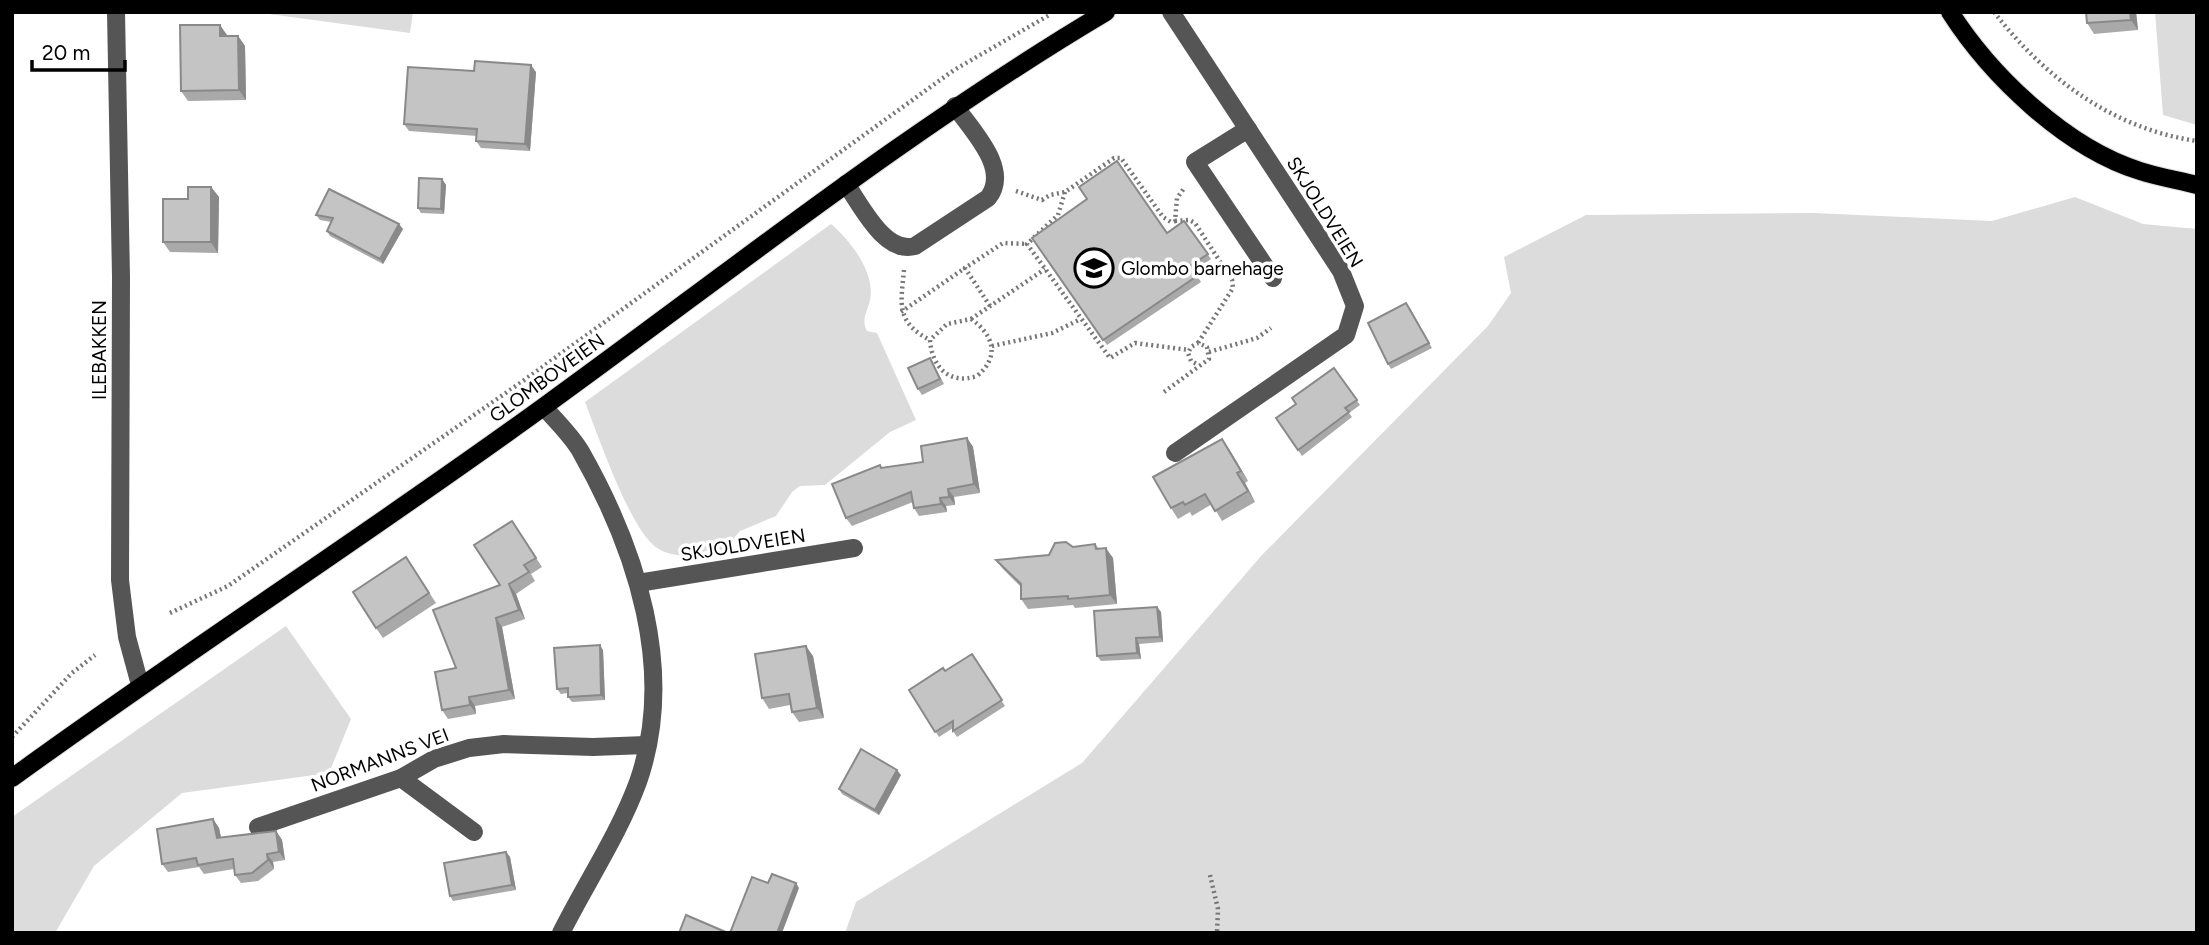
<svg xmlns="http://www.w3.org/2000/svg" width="2209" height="945" viewBox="0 0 2209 945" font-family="Figtree,sans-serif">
<rect width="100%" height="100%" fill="#fff"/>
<!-- green -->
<g fill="#dcdcdc">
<polygon points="254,12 413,12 410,33"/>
<polygon points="2155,12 2197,12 2197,125 2163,115"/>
<polygon points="2075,197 2143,224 2197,229 2197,933 845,933 856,902 1082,763 1262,555 1488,326 1511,293 1504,257 1586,215 1814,213 1992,221"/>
<path d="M831,224C850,240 876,273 870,300C867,313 861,319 867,331L877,333L916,420L890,432L825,485L800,486L792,492L776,516L740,531L722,552C701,555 676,560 657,548C630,530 598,435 585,402Z"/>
<polygon points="286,626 351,719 329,773 182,793 94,866 55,933 12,933 12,817"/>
</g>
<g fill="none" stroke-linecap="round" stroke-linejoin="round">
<!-- major casing -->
<g stroke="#dbdbdb" stroke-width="20">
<g id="major">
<path d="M1950,12C1991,76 2066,148 2140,171C2158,177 2178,180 2197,185"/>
<path d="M12,778C188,650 370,533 546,405C731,271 909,129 1106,12"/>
</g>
</g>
<!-- path -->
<g stroke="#777" stroke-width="4.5" stroke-dasharray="2 3.5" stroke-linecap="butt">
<path d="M1994,12C2045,78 2113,129 2197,141"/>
<polyline points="1016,191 1042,200 1050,195 1065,192 1114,158 1121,158 1163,217 1171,222 1175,221 1177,198 1185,187"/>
<polyline points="1065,192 1058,215 1027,244 1110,358 1135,343 1189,350"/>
<polyline points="1175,221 1189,220 1195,223 1232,280 1233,288 1198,343"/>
<path d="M904,270C901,303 895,322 930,340"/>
<polyline points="990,306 965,268 1003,243 1027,244"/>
<polyline points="901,312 965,268"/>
<path d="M971,319C994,335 1000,357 977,376C950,385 932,368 930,340L947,324Z"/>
<polyline points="971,319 1045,269"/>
<polyline points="992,346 1052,333 1081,319"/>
<polyline points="1209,352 1257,338 1271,328"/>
<polyline points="1164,392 1209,359 1207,347 1198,343 1191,347 1188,353 1191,361 1197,364"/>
<polyline points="170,613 228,586 523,381 954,70 1051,14"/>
<polyline points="12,737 72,673 95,655"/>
<polyline points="1210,875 1218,909 1217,933"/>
</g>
<!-- minor -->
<g stroke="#555" stroke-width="18">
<polyline points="116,12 121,277 120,580 127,637 140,685"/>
<polyline points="1171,12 1341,271 1355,306 1346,335 1175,453"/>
<polyline points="1248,129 1195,162 1273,278"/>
<path d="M846,184C861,205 885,255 915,246L988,198C1011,169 972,131 955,106"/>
<path d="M544,407C556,421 572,436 581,452C636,549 677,671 638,782C619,834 586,883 561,933"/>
<polyline points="638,583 854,548"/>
<polyline points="401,778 474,832"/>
<polyline points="258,827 401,778 434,759 469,748 504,744 593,747 646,745"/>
</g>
<!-- major -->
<use href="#major" stroke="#000" stroke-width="18"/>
</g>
<!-- wall -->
<g fill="#a9a9a9">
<polygon points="2086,12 2136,12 2138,30 2094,34 2087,23"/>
<polygon points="220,25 227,36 238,36 245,46 246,100 188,101 181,91"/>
<polygon points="474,71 536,72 530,151 481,148 476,141 477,136 409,131 404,124"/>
<polygon points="442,179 446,185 444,214 421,213 418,208"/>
<polygon points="211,187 219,197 218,253 170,252 163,242 188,199"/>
<polygon points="316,215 403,229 383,264 330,236 327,231 331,222 320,220"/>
<polygon points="1184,221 1211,259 1194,271 1201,282 1107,345 1032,238 1167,233"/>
<polygon points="1410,308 1432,348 1391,369 1388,364"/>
<polygon points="930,358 944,384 922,395 918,389"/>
<polygon points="1334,368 1360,405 1349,413 1352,417 1302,456 1276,418 1296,404"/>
<polygon points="967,438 973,447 980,493 954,497 955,505 946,506 947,512 919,516 914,508 913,502 852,526 846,518 882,468 923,462"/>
<polygon points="1229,449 1248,481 1245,483 1255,502 1222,521 1212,504 1192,516 1190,512 1178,519 1171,508"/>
<polygon points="512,521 542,567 531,574 535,581 516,594 525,619 502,627 515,699 475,706 476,714 448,719 442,710 456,668 500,585"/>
<polygon points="1095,544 1099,549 1113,558 1117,604 1075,608 1073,605 1028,609 1021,599 1021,587 1003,569 996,560 1049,555 1073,547"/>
<polygon points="406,557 436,603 383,638 376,628"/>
<polygon points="1157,607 1161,612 1163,642 1139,644 1141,659 1101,661 1097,656"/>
<polygon points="603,650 605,700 572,702 568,697 568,693 561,694 557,689"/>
<polygon points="972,654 1005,706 957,737 953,731 953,728 939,737 909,690 945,671"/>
<polygon points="813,656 824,718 799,722 792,712 790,705 769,709 762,698"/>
<polygon points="901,775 879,815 842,794 839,789"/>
<polygon points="213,819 219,828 221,838 276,831 282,840 285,860 273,862 274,869 258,881 241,883 235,875 234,869 204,874 199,867 168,872 162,864"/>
<polygon points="506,852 510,857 516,890 453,901 450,896"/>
</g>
<!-- shaded-wall -->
<g fill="#898989">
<polygon points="2130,12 2136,12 2138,30 2131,20"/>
<polygon points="220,25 227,35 227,46 220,36"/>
<polygon points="238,36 245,46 246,100 239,90"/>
<polygon points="531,65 536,72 530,151 525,144"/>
<polygon points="442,179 446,185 444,214 441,209"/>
<polygon points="211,187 219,197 218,253 211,242"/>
<polygon points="399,224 403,229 383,264 380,259"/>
<polygon points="967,438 973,447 980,493 974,484"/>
<polygon points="1222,439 1229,449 1248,481 1241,471"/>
<polygon points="1237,473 1245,483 1255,502 1248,491"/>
<polygon points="948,489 954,497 955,505 949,497"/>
<polygon points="940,498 946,506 947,512 941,504"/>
<polygon points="1106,548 1113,558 1117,604 1110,595"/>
<polygon points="509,584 516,594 525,619 519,610"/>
<polygon points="1157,607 1161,612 1163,642 1160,637"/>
<polygon points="496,618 502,627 515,699 509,690"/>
<polygon points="1136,638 1139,644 1141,659 1137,653"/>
<polygon points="600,645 603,650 605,700 601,695"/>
<polygon points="806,646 813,656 824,718 817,708"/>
<polygon points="469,697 475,706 476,714 470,705"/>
<polygon points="897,770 901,775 879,815 875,810"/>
<polygon points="213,819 219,828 223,847 217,838"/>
<polygon points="276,831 282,840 285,860 279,852"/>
<polygon points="506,852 510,857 516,890 512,885"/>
<polygon points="267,854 273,862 274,869 268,860"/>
<polygon points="796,883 799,888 782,933 777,933"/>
</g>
<!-- building -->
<g fill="#c4c4c4" stroke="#898989" stroke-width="2">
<polygon points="2086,12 2130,12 2131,20 2087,23"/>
<polygon points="180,25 220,25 220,36 238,36 239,90 181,91"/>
<polygon points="475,61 531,65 525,144 476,141 477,129 404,124 408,67 474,71"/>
<polygon points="1117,161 1167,233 1184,221 1208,254 1190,266 1197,276 1103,340 1032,238 1087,199 1079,187"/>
<polygon points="419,178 442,179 441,209 418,208"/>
<polygon points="188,187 211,187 211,242 163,242 163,199 188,199"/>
<polygon points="329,189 399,224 380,259 327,231 333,218 316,215"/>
<polygon points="1406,303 1429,343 1388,364 1368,323"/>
<polygon points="930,358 940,379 918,389 908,368"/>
<polygon points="1334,368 1357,400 1345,408 1349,412 1298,450 1276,418 1296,404 1292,398"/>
<polygon points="967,438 974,484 948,489 949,497 940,498 941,504 914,508 911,492 846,518 832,484 880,465 881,468 923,462 921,446"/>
<polygon points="1222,439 1241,471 1237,473 1248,491 1215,511 1205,494 1185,505 1183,502 1171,508 1153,477"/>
<polygon points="512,521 536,558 524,565 529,572 509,584 519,610 496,618 509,690 469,697 470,705 442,710 435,672 456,668 433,610 500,585 474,545"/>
<polygon points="1066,542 1073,547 1095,544 1096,549 1106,548 1110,595 1068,599 1068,596 1021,599 1021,584 996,560 1049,555 1055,543"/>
<polygon points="406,557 429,593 376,628 353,592"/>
<polygon points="1157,607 1160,637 1136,638 1137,653 1097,656 1094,611"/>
<polygon points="600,645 601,695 568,697 568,688 557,689 554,648"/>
<polygon points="806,646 817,708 792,712 789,694 762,698 755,654"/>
<polygon points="972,654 1002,700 953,731 953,721 935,732 909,690 943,668 945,671"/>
<polygon points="861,749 897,770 875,810 839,789"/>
<polygon points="213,819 217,838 276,831 279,852 267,854 268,860 252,873 235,875 233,859 198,865 196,858 162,864 157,829"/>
<polygon points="506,852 512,885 450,896 444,863"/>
<polygon points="772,874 796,883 777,933 730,933 752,877 768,883"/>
<polygon points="686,915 728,933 679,933"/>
</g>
<!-- icons -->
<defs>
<g id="school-ring" transform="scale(2.0125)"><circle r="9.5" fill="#fff" stroke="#000" stroke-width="1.5"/><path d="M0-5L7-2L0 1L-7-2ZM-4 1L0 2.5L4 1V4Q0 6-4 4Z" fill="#000"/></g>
</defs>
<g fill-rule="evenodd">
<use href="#school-ring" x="1094" y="268"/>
</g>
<g text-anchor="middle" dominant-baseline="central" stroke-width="7" stroke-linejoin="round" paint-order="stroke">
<!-- street labels -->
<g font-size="19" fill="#000" stroke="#fff">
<text transform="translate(1325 212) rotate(58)">SKJOLDVEIEN</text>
<text transform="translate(99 350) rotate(-90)">ILEBAKKEN</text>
<text transform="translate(547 378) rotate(-36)">GLOMBOVEIEN</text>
<text transform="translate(743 545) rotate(-9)">SKJOLDVEIEN</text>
<text transform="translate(380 760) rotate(-21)">NORMANNS VEI</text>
</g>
<!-- poi labels -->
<g font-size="19" fill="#000" stroke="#fff" text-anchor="start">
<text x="1121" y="268">Glombo barnehage</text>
</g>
</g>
<!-- border -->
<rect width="2209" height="945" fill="none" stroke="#000000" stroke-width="28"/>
<!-- scale -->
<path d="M32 60v10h93v-10" fill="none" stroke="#000000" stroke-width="3.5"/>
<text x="42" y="60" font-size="21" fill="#000000" stroke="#ffffff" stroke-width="5" paint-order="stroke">20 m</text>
</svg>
